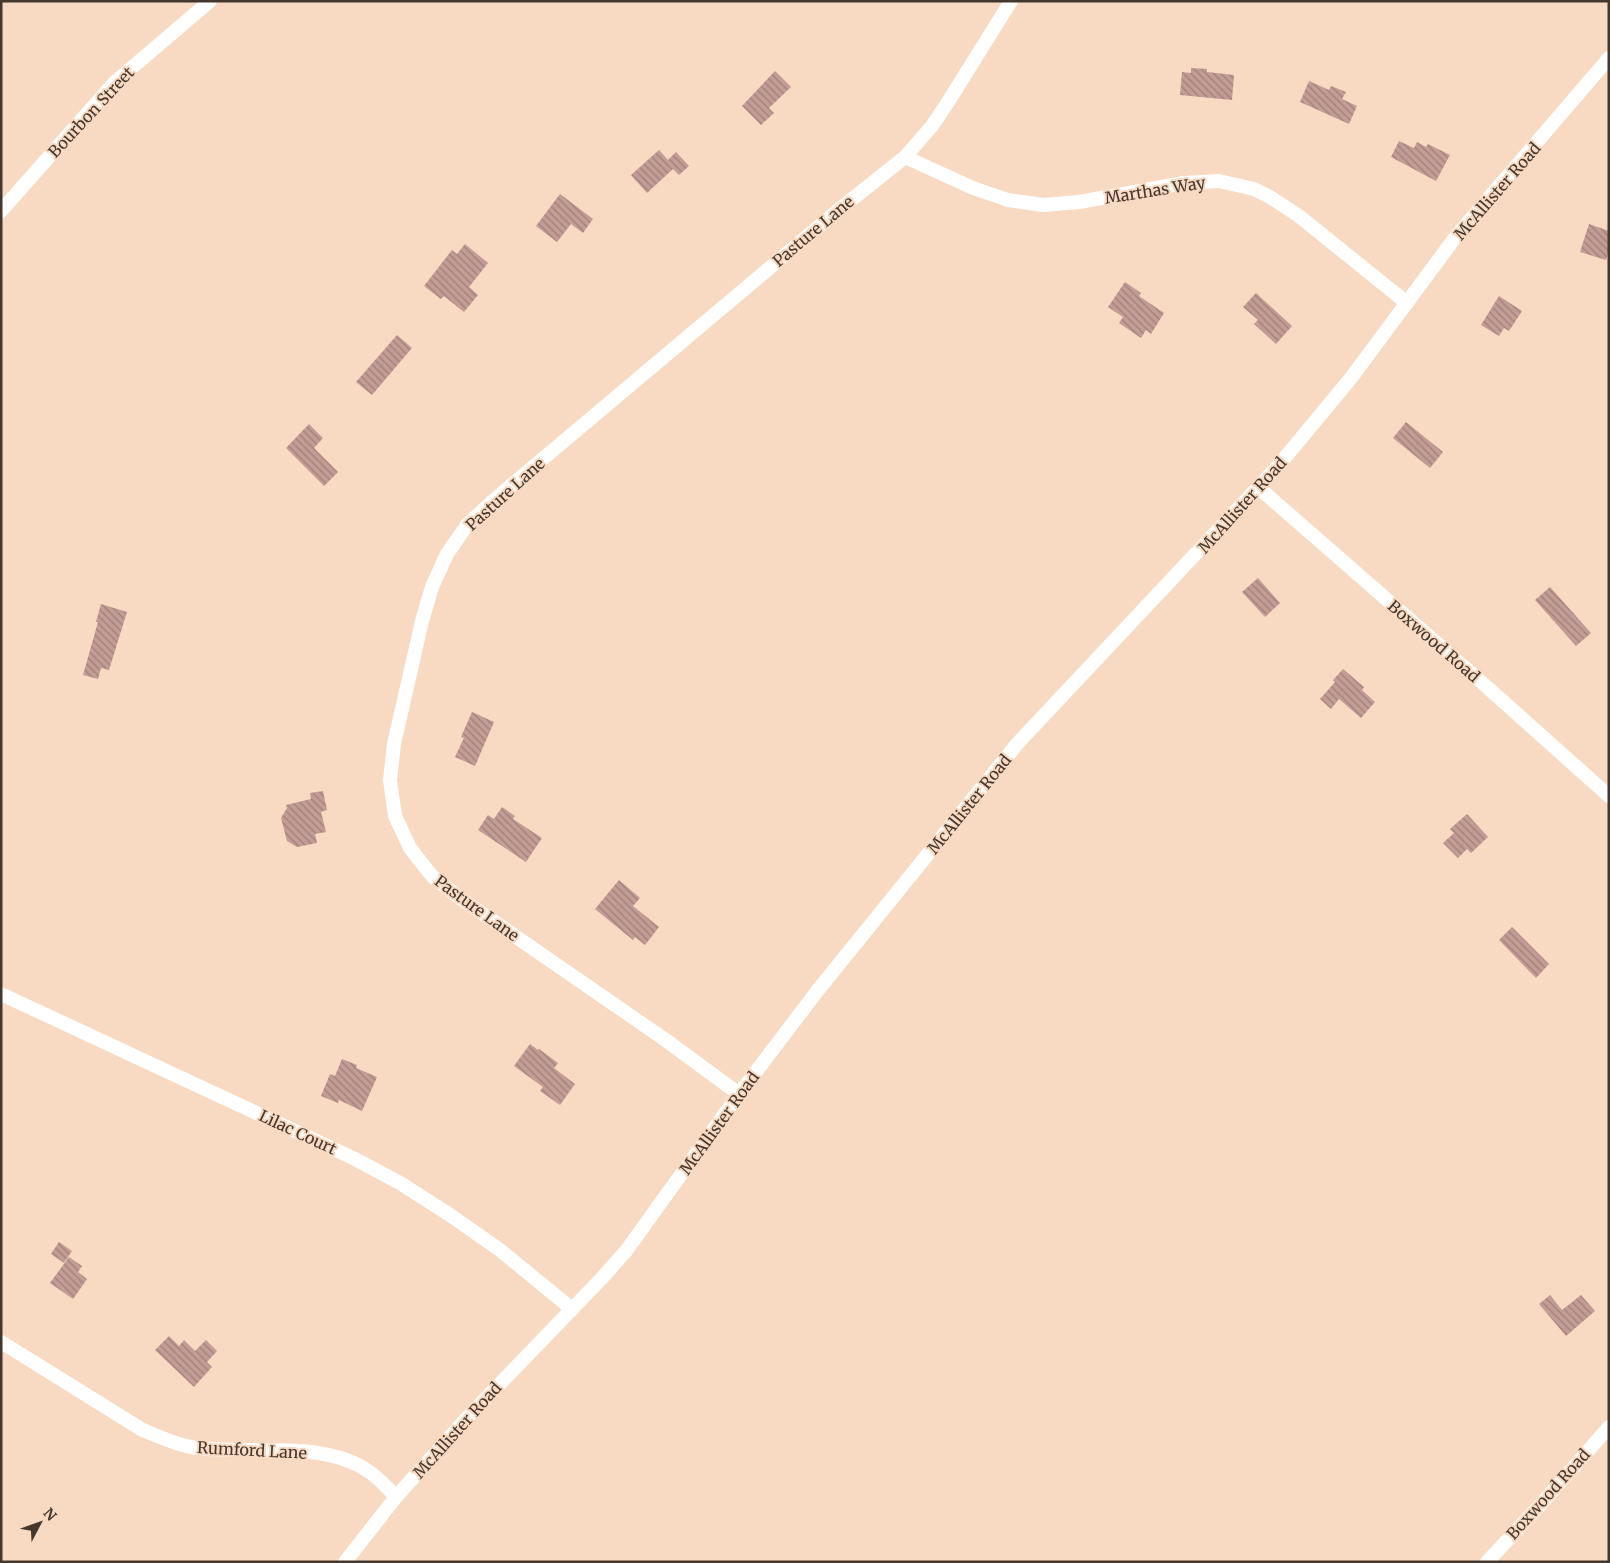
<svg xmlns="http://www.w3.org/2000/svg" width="1610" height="1563" viewBox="0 0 1610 1563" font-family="Merriweather,serif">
<defs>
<pattern id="building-back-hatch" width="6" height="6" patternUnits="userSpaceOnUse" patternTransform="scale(1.25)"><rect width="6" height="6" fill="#c29c95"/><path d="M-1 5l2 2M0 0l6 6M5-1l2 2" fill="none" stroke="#9f807a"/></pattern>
</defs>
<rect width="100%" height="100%" fill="#f8d9c1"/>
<!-- building -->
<g fill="url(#building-back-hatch)">
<polygon points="1191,68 1207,69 1207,72 1234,75 1232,100 1180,95 1182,72 1191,73"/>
<polygon points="775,71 791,87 769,108 774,113 761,125 742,106"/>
<polygon points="1309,81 1329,90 1331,86 1346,92 1342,99 1357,106 1349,124 1300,102"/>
<polygon points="1399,141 1414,148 1417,142 1426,147 1428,144 1450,155 1436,181 1391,157"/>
<polygon points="659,150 668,160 676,152 689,166 679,175 673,169 647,193 631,175"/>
<polygon points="560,194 593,219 583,233 571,224 557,242 536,226"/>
<polygon points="1589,224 1609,231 1609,250 1606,260 1580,252"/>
<polygon points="465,244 488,263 469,287 478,295 464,312 444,296 441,299 424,286 452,250 457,254"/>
<polygon points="1125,282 1141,293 1139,296 1164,313 1151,334 1146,330 1141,338 1119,323 1123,317 1108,307"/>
<polygon points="1256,293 1292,326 1276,344 1254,324 1258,320 1243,307"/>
<polygon points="1499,296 1522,311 1509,331 1504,328 1499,336 1481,325"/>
<polygon points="397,335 412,348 372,395 356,382"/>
<polygon points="1406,422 1443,452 1430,468 1393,438"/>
<polygon points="309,424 323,438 314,448 338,472 324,486 286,448"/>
<polygon points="1258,578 1280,603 1265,617 1242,592"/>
<polygon points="1550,587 1591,633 1576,646 1535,600"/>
<polygon points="101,604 127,612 109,670 101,668 98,679 83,675 98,622 96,622"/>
<polygon points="1343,669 1364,687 1362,690 1375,702 1361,718 1339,699 1331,709 1320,699 1335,682 1333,680"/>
<polygon points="472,712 494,722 475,766 455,757 464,738 461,737"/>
<polygon points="323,791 327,810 321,812 326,832 315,834 317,843 297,847 287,841 281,818 287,808 286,805 311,799 310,793"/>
<polygon points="502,807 515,816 513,819 542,838 526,862 478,830 488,815 494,819"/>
<polygon points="1467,814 1488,837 1471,853 1467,849 1458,858 1443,843 1454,833 1450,829"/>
<polygon points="619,880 640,898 633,906 659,927 645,945 635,937 633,940 595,909"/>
<polygon points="1512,927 1549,964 1536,978 1499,940"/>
<polygon points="530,1044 538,1050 539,1049 558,1063 554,1068 575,1084 560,1105 540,1091 543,1087 514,1066"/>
<polygon points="342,1059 357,1065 356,1068 377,1077 362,1111 339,1100 338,1103 321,1096 330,1074 335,1076"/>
<polygon points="59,1242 72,1251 64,1263 51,1254"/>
<polygon points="69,1257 82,1266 78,1272 87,1279 73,1299 50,1283"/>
<polygon points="1550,1295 1562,1310 1581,1295 1595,1311 1566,1336 1539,1304"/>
<polygon points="169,1336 179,1346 184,1340 195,1351 206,1340 217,1351 207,1362 212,1367 194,1387 155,1350"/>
</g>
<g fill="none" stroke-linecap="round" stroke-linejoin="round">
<!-- street -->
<g stroke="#fff" stroke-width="14">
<polyline points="905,157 973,188 1008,200 1043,205 1079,202 1184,183 1219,181 1254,189 1270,197 1299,216 1407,303"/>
<polyline points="1,211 115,82 210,1"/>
<polyline points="1259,488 1487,687 1609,796"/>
<polyline points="1,994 353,1158 400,1183 450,1215 500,1250 572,1309"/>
<polyline points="739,1094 667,1041 460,898 432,876 410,848 395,816 390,780 394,744 422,621 432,587 447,554 467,525 494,500 836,212 905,157 932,126 948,102 1011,1"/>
<path d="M1,1342L141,1429C157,1436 174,1444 191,1447C244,1456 318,1439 365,1469C377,1476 387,1487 396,1497"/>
<polyline points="345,1562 396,1497 466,1419 602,1278 626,1251 739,1094 818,990 1017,744 1278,466 1351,378 1457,235 1609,58"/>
<polyline points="1487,1562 1543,1502 1609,1427"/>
</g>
</g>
<g text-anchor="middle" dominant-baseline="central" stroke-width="4" stroke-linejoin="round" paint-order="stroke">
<!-- street labels -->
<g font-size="16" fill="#43372e" stroke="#f8d9c1">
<text transform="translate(91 112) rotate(-47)">Bourbon Street</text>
<text transform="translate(1155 190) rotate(-9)">Marthas Way</text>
<text transform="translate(1497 191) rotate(-49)">McAllister Road</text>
<text transform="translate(813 231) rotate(-40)">Pasture Lane</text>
<text transform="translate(505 494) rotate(-42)">Pasture Lane</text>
<text transform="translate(1242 505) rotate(-48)">McAllister Road</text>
<text transform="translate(1434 641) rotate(41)">Boxwood Road</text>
<text transform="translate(969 804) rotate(-51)">McAllister Road</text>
<text transform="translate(477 908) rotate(36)">Pasture Lane</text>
<text transform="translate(719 1123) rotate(-54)">McAllister Road</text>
<text transform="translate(298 1132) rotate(25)">Lilac Court</text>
<text transform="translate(457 1430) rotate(-48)">McAllister Road</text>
<text transform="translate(252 1450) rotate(3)">Rumford Lane</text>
<text transform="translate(1548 1494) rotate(-48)">Boxwood Road</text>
</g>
</g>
<!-- border -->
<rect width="1610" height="1563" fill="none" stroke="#43372e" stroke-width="5"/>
<!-- north arrow -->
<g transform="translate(40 1523) rotate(49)" stroke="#f8d9c1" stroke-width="4" paint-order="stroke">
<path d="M0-4L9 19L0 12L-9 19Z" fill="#43372e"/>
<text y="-8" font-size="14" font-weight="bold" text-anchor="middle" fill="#43372e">N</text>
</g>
</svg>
